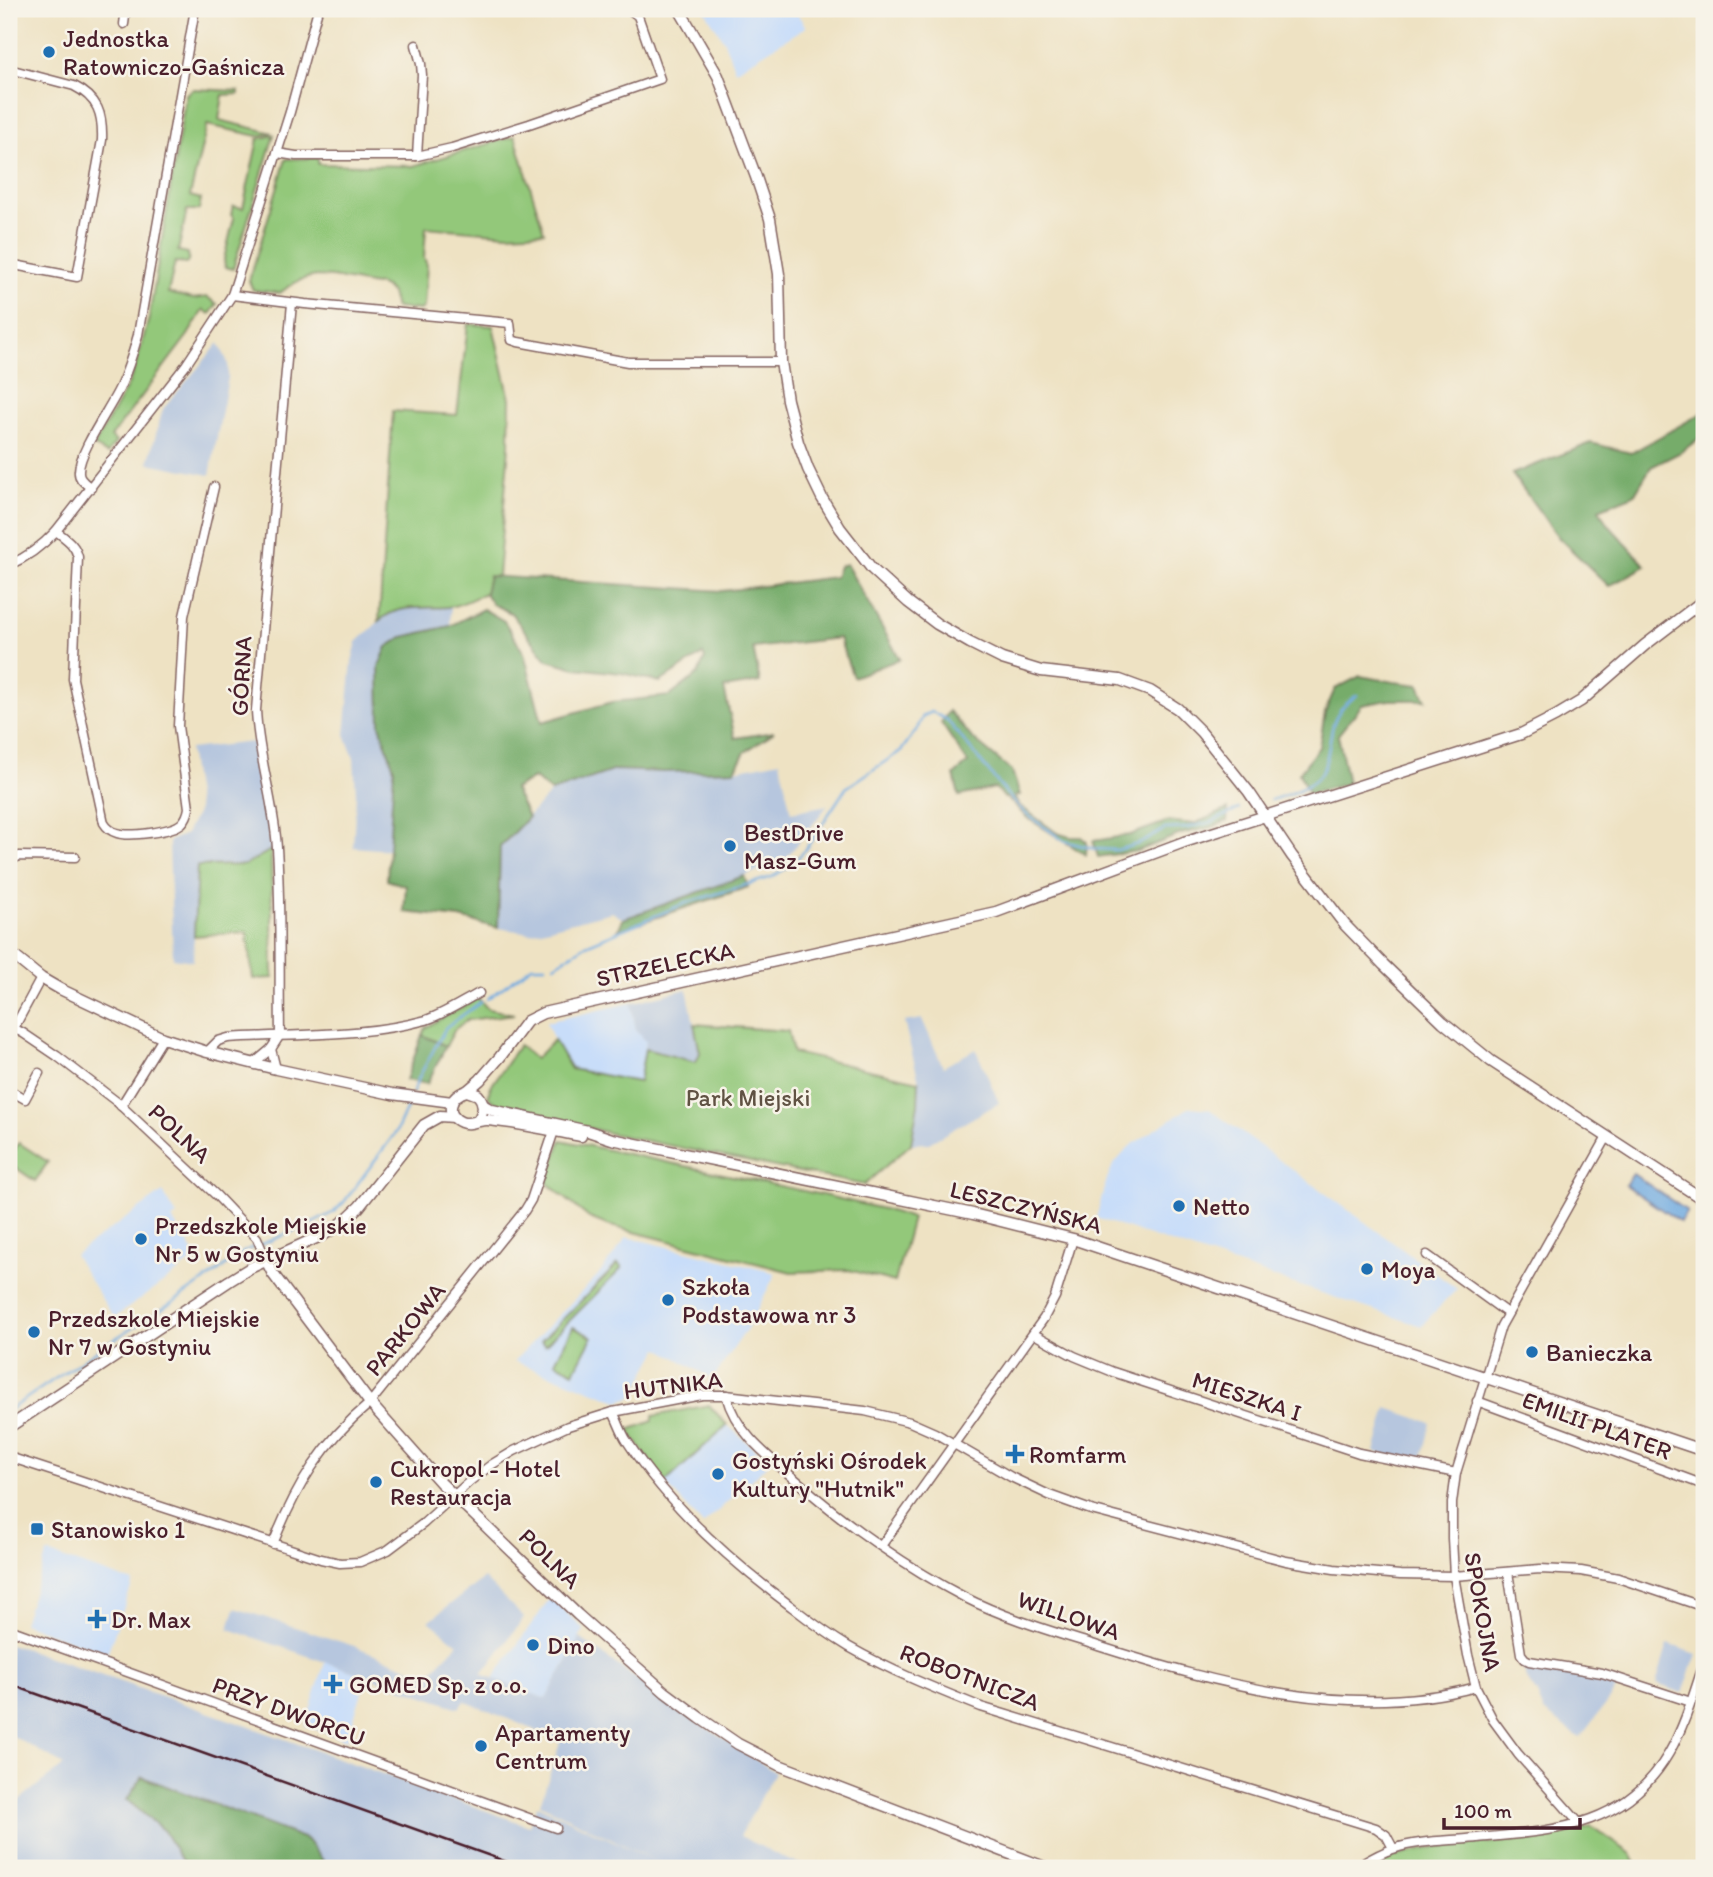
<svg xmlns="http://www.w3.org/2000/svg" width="1713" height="1877" viewBox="0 0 1713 1877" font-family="Itim,sans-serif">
<rect width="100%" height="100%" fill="#f7f3e8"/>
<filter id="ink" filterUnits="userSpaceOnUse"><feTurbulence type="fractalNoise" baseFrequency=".0143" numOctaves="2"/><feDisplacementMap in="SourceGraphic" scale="14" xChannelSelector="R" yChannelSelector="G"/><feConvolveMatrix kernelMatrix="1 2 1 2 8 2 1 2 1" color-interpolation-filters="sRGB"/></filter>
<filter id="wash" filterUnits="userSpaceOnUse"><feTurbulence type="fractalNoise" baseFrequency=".00686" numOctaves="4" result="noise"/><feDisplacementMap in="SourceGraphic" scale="28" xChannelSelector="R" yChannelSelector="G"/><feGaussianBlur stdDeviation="1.57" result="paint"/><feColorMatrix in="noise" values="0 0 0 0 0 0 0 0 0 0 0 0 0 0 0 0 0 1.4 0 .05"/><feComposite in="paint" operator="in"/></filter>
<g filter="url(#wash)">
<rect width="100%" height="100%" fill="#eee2c3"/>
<!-- built -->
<g fill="#c8ddf9">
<polygon points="704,9 794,9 806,27 735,71 724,41"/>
<polygon points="631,1003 636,1030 646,1041 640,1082 571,1069 554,1040 546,1022"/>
<polygon points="1190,1107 1209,1109 1457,1289 1421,1326 1096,1218 1107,1179 1113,1165 1130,1146"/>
<polygon points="163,1192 177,1216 172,1219 197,1258 114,1318 74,1255"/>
<polygon points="627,1237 776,1273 748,1327 713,1379 659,1348 632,1397 618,1401 514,1361 600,1273"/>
<polygon points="727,1425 770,1462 703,1525 665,1483"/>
<polygon points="47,1553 133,1582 107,1654 23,1623"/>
<polygon points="551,1597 584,1630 546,1699 493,1679"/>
<polygon points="325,1662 367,1676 347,1740 305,1726"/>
</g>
<!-- industrial -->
<g fill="#b6c6de">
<polygon points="219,343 228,363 228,378 210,475 148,463 163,409"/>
<polygon points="421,606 451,607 450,626 403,637 387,647 380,725 394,769 390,850 353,847 356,794 354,758 345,735 352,661 357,642 388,613"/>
<polygon points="253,742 268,812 271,850 245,865 197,866 193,961 173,958 169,841 186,834 198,810 189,749"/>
<polygon points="780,761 791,812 828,805 783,862 623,919 612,912 530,933 498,928 500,846 551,792 615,770 664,772 735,770"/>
<polygon points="687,989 700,1053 696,1063 645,1049 646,1041 636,1030 631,1003"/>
<polygon points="922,1019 943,1067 976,1049 999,1103 929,1143 911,1144 918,1106 919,1081 904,1022"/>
<polygon points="1387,1408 1431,1423 1421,1463 1375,1452"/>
<polygon points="484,1578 524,1618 482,1674 546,1699 580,1638 675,1707 775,1772 740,1836 788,1860 812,1868 9,1868 9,1808 64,1765 9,1734 9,1644 20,1647 256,1729 529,1826 537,1805 669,1867 540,1804 560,1743 530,1728 464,1701 459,1708 229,1629 235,1608 354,1646 428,1675 458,1644 429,1621"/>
<polygon points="1668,1644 1697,1654 1683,1693 1656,1684"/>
<polygon points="1523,1666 1574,1675 1621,1683 1580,1738 1544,1712 1537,1694 1526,1679"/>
</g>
<!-- green -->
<g fill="#93c87a" stroke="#6e7452" stroke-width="2">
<polygon points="193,89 239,91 239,94 223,95 219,120 273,133 258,136 207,125 190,196 201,199 199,210 187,210 178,251 188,253 189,259 186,264 175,262 168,293 193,299 207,297 217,304 210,314 203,310 188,335 111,437 116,442 107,454 94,446 128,385 136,365 149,318 186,94"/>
<polygon points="274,135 233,269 225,267 224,259 234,218 231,215 233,206 243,208 258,139"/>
<path d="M515,136L544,232L507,234L426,227L424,258L427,265L424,307L420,310L396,308C389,295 396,291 378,284L376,285C337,280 314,264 280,293L253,290L249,281L286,159L318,158V164L413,166Z"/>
<path d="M468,324L493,326L510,399L509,446L498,576H489L485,593C474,598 460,606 448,607C424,609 399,603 379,621L393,411L457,415Z"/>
<polygon points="271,850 273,978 253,979 247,932 194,936 197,866 245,865"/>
<polygon points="478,998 488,1009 514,1014 468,1020 455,1029 446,1046 422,1035 425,1028"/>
<polygon points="694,1024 788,1031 793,1053 919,1081 918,1104 911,1144 864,1185 613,1134 502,1106 491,1100 488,1096 490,1088 519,1045 535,1059 554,1040 571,1069 639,1082 645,1049 696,1062 700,1053"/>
<polygon points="561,1140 818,1194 883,1209 912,1218 895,1282 849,1270 791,1272 607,1225 589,1218 547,1183"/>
<polygon points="19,1143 48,1162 35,1181 9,1163 9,1158"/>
<polygon points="618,1264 622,1268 545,1345 541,1341"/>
<polygon points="573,1327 592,1337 574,1372 555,1362"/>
<polygon points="709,1405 727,1425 665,1483 628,1430 653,1421 653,1416"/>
<path d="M1591,1826L1631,1854L1637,1866L1642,1868H1367C1437,1832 1519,1852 1591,1826Z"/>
</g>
<!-- forest -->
<g fill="#76ac6a" stroke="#60664a" stroke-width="2">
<polygon points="1704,412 1704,435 1681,452 1651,467 1634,495 1599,509 1606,522 1646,566 1609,586 1559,538 1512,474 1591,443 1631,453"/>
<polygon points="846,564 900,659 853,677 839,638 753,648 760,682 724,688 735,738 774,732 745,752 735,770 664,772 615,770 551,792 534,778 514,789 528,817 500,847 498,928 460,918 404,912 406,886 387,880 394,769 380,725 379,666 387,647 403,637 450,626 483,609 504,621 524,653 542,722 612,702 670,696 698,674 705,658 703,654 660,682 621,673 575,668 547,660 511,613 492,604 485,593 489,576 722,591 835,577 839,566"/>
<polygon points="1360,676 1394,682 1419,685 1426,700 1389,700 1362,705 1338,735 1348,783 1309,794 1299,773 1319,747 1325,712 1335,689"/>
<polygon points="949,711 972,738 1012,771 1020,795 1014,796 1020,806 1057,833 1070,837 1081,837 1087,842 1086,855 1026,817 1008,798 1005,798 995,788 959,796 954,775 968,763 941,723"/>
<polygon points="1228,809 1227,821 1212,827 1181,834 1138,851 1098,857 1093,841 1130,835 1168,821 1194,824"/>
<polygon points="744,876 748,887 618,930 623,919"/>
<polygon points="422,1035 446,1046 427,1084 406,1080"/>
<polygon points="142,1777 306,1839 329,1868 190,1868 178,1855 164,1831 127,1800"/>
</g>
<!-- water -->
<polygon fill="#6faae0" stroke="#5c6486" stroke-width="2" points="1633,1174 1687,1211 1680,1222 1625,1185"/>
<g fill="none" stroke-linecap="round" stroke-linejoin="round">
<!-- stream -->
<g stroke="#6faae0" stroke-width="2.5">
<path d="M1271,800C1284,796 1310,788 1319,776C1333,757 1326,728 1341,709C1345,704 1352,699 1357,695"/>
<polyline points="555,965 586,945 686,903 772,877 790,866 805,850 846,788 901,751 917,729 923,716 932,712 947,720 1007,794 1026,814 1064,841 1095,849 1117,850 1141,843 1165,829 1187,828 1212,822 1239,809"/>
<polyline points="487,999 532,966 546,966"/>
<polyline points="413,1092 419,1077 446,1027 481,1002"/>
<polyline points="9,1410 111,1341 154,1315 213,1275 245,1251 313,1223 334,1212 344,1202 396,1132 411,1099"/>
</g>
</g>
</g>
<g filter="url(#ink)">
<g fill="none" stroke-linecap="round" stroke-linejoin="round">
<!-- minor casing -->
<g stroke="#836360" stroke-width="11">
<g id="minor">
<polyline points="124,24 126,9"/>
<path d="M9,69L74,86C98,98 103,114 102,140L77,277L9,264"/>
<polyline points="277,153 296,156 417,156 422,75 421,64 416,45"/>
<polyline points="417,156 452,148 529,124 660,79 638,16 629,9"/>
<polyline points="232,295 305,304 510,323 512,340 518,342 628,362 781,362"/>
<path d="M91,488C85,483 78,479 79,471C79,451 111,407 120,387C128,370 133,353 138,335L195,9"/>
<path d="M56,531C66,539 75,544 78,557L73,679L104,823C107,828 110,831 117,833C129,837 172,832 182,823C186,819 188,814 189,808L178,726L184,616L214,487"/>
<path d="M9,565C28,557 42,546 56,531L186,365L232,295L290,112L318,9"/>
<polyline points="9,861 19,856 75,857"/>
<polyline points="9,1026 23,1033 57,1056 117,1102 217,1196 257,1238 266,1260"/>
<polyline points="14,1028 41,978"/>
<polyline points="271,1049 276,1069"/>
<path d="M207,1052L218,1041L228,1038C292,1034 364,1037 426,1020C444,1014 462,1002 479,993"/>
<path d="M253,1064L271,1049L280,1035C279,973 281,909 277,848C274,801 258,757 256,710L292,303"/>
<polyline points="9,1090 25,1099 39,1073"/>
<polyline points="121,1106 163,1038"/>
<polyline points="1427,1255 1507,1313"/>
<polyline points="1034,1334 1074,1356 1113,1372 1359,1453 1456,1473"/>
<path d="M726,1395C736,1435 773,1460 803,1486C848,1526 910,1569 964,1597C1005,1618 1054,1632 1098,1646C1217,1684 1352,1721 1476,1687"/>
<polyline points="1477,1401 1704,1485"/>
<path d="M613,1412C618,1421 621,1432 627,1441C669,1506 730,1561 792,1607C810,1621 829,1635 849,1647C891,1671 936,1689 981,1707L1376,1828L1386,1835L1393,1848"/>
<polyline points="9,1457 321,1559 340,1563 360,1562 388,1550 424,1523 470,1481 491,1465 514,1451 568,1426 613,1412 702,1395 726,1395 865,1411 910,1422 935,1433 1011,1477 1049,1495 1091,1510 1286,1561 1334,1569 1400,1575 1454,1576 1540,1569 1581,1571 1618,1578 1704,1607"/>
<path d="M273,1544C296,1486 322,1443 370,1403L525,1210L531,1200L554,1131"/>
<polyline points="881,1546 1044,1318 1055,1297 1073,1239"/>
<polyline points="1508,1572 1521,1654 1525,1659 1529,1661 1602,1673 1691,1702"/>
<polyline points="9,1629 556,1828"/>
<polyline points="1579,1823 1518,1754 1493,1720 1476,1687 1468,1655 1454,1576 1452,1538 1452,1503 1456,1473 1501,1326 1607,1137"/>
<path d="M1355,1868C1367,1861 1379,1853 1393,1849C1416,1841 1443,1841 1467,1839C1547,1831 1624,1831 1669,1753C1685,1725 1694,1693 1704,1663"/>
</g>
</g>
<!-- tertiary casing -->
<g stroke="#836360" stroke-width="13">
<g id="tertiary">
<polyline points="679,9 718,76 756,177 770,219 779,274 781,362 787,400 798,442 808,469 822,498 840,528 872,569 908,602 937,624 970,643 1002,659 1041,671 1120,680 1150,691 1178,709 1201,732 1249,792 1292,856 1345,925 1384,965 1443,1022 1491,1061 1704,1200"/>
<polyline points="9,952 41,978 60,989 163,1038 207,1052 276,1069 392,1094 452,1102"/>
<polyline points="467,1091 480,1080 500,1057 527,1021 543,1013 996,912 1184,842 1521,734 1556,716 1581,701 1645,645 1704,600"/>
<polyline points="483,1105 492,1110 588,1131 612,1139 973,1214 1073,1239 1704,1451"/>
<path d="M478,1120C484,1111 485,1103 478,1095L467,1091C450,1095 444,1115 461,1122C470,1126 478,1119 488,1120C519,1123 550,1130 581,1136"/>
<polyline points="266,1260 273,1274 370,1403 441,1483 578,1615 665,1692 700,1718 738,1744 779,1765 1047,1868"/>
<polyline points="9,1427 229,1281 250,1268 325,1234 342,1223 359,1207 424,1125 440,1116 454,1117"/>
</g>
</g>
<!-- minor -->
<use href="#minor" stroke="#fff" stroke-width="8"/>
<!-- tertiary -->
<use href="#tertiary" stroke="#fff" stroke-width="10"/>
<!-- rail -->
<polyline stroke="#4a1f2b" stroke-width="2.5" points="9,1684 524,1868"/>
</g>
</g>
<!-- markers -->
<g fill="#1f6fb2" stroke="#f7f3e8" stroke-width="2.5">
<circle cx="49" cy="52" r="7"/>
<circle cx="730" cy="846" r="7"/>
<circle cx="1179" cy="1206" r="7"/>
<circle cx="141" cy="1239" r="7"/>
<circle cx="1367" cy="1269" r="7"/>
<circle cx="668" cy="1300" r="7"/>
<circle cx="34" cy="1332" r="7"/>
<circle cx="1532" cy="1352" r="7"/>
<path d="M1011.5 1443.5h7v7h7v7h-7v7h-7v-7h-7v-7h7z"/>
<circle cx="718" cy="1474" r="7"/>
<circle cx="376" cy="1482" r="7"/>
<rect x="30" y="1522" width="14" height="14" rx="3.5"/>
<path d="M93.5 1608.5h7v7h7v7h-7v7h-7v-7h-7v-7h7z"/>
<circle cx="533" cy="1645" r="7"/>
<path d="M329.5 1673.5h7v7h7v7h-7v7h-7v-7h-7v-7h7z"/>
<circle cx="481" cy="1746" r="7"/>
</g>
<g text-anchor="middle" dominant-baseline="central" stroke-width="5" stroke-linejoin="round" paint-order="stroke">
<!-- poi labels -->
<g font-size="24" fill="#4a1f2b" stroke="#f7f3e8" text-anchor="start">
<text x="63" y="38">Jednostka<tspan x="63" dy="28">Ratowniczo-Gaśnicza</tspan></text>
<text x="744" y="832">BestDrive<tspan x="744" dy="28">Masz-Gum</tspan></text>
<text x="1193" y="1206">Netto</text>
<text x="155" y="1225">Przedszkole Miejskie<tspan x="155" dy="28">Nr 5 w Gostyniu</tspan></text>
<text x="1381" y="1269">Moya</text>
<text x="682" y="1286">Szkoła<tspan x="682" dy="28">Podstawowa nr 3</tspan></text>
<text x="48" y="1318">Przedszkole Miejskie<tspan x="48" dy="28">Nr 7 w Gostyniu</tspan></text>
<text x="1546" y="1352">Banieczka</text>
<text x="1029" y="1454">Romfarm</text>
<text x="732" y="1460">Gostyński Ośrodek<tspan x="732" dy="28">Kultury "Hutnik"</tspan></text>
<text x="390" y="1468">Cukropol - Hotel<tspan x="390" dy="28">Restauracja</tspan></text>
<text x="51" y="1529">Stanowisko 1</text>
<text x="111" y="1619">Dr. Max</text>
<text x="547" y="1645">Dino</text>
<text x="349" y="1684">GOMED Sp. z o.o.</text>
<text x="495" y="1732">Apartamenty<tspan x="495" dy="28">Centrum</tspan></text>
</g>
<!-- street labels -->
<g font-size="24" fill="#4a1f2b" stroke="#f7f3e8">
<text transform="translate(241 676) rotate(-87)">GÓRNA</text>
<text transform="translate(665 964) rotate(-12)">STRZELECKA</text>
<text transform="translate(180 1133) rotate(43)">POLNA</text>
<text transform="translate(1026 1207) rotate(14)">LESZCZYŃSKA</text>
<text transform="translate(405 1329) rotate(-51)">PARKOWA</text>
<text transform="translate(673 1385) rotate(-7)">HUTNIKA</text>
<text transform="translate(1247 1396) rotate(18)">MIESZKA I</text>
<text transform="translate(1597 1425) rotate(20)">EMILII PLATER</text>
<text transform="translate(550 1558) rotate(44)">POLNA</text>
<text transform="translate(1483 1612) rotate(80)">SPOKOJNA</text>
<text transform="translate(1069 1615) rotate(19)">WILLOWA</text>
<text transform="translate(970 1677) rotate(21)">ROBOTNICZA</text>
<text transform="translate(289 1711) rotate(20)">PRZY DWORCU</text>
</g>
<!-- park labels -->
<g font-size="24" fill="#605243" stroke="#f7f3e8">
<text x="748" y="1097">Park Miejski</text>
</g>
</g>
<!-- margin -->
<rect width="1713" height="1877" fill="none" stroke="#f7f3e8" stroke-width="35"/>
<!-- scale -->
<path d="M1444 1818v10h136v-10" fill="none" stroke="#4a1f2b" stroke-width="3.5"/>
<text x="1454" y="1818" font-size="21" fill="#4a1f2b" stroke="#f7f3e8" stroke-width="5" paint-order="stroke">100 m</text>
</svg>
